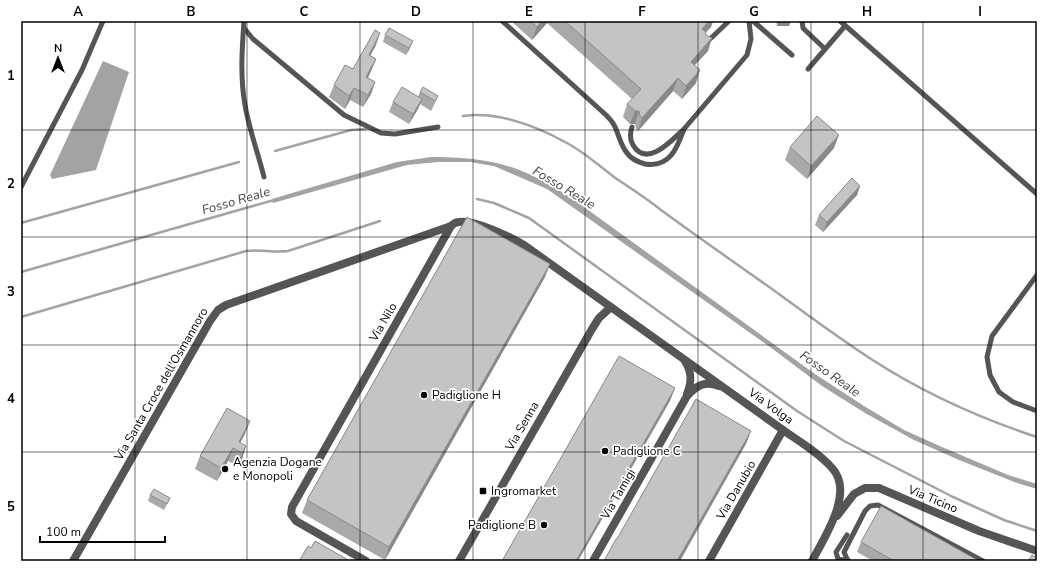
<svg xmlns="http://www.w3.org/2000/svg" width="1058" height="582" viewBox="0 0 1058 582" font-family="'Nunito Sans',sans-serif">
<rect width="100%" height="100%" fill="#fff"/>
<!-- water -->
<g fill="#a3a3a3">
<polygon points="103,61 129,72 96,170 52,179 50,175"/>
<path d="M431,157C467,157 501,160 533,176C547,182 560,191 573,199L815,374L864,406L904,430L942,447L1008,475L1037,484V489L1017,483L959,460L914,440L865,413L822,386L770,347L547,189L494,166L470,162H438L407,165L273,203L272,199L380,167L397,162Z"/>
</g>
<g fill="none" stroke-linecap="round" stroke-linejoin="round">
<!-- stream -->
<g stroke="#a3a3a3" stroke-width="2.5">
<path d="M463,116C497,111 536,126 565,142C583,151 598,165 614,177C630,188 646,198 661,210C698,237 735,263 772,289C805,313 837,337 871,359C922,392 979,418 1037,437"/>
<polyline points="275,151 351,130 366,129"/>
<polyline points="477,199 494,203 529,218 797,411 844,441 953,497 1004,520 1037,531"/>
<polyline points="21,223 239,162"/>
<polyline points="21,272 274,200"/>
<path d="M21,317L246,251C260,249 274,253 288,251L380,221"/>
</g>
<!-- service -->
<g stroke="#555" stroke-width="5">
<path d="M244,21C242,49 240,77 245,105C249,129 258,153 264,177"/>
<path d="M502,21L606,115C609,118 612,121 614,125C619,134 620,145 627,153C631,159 638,162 645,164C670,168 677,148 684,129C673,139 647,169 633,145C630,140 630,133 632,127"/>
<polyline points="753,21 792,55"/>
<polyline points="802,21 803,28 806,31 825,49"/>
<polyline points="840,21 1037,194"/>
<polyline points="244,28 253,39 344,115 381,133 395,134 438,127"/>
<polyline points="708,41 729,21"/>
<polyline points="808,69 845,26"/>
<polyline points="684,129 747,55 751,39 749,21"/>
<polyline points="21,187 82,70 103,21"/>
<polyline points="1037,275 992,336 987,357 990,375 999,392 1013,402 1037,411"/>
<polyline points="847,559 843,560 838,559 836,552 847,535"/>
<polyline points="849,561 847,559 844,552 865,511 870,506 878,505 983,561"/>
</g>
<!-- minor -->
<g stroke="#555" stroke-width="8">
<path d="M685,361C692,372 692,382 687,394"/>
<polyline points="837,516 854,494 865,488 879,488 979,531 1037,551"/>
<polyline points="73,561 210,321 218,310 226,305 451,226"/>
<path d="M366,561L296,521L291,514L292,507L451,226C453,224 456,222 459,222C474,219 510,237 524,245L783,430C800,442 819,453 832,468C855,492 824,538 812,561"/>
<polyline points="459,561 592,329 599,318 611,307"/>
<path d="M593,561L687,396C696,386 705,380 719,386"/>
<polyline points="709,561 783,430"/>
</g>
</g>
<!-- wall -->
<g fill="#a9a9a9">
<polygon points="511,21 713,21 711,27 705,33 708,51 695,65 696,83 682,99 673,91 638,131 636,129 635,124 630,124 623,117 627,104 632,99 547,23 532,40"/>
<polygon points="776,21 791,21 789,26 777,26"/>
<polygon points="385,35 410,48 406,55 383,42"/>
<polygon points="376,45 370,56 376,59 371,71 368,78 375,82 371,94 363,107 350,100 345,109 329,97 334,85 353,69"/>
<polygon points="420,92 438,96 434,105 431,111 420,104 418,109 409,124 389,112 393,102 418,97"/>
<polygon points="790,147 834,148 807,179 785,160"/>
<polygon points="860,186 857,195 823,232 815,225 819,215"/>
<polygon points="545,277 385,560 302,513 307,500"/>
<polygon points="245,434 240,443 246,446 242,459 238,466 228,461 217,481 195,469 200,456"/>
<polygon points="150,495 170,498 164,510 148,501"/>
<polygon points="861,542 979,561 873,561 857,552"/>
</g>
<!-- shaded-wall -->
<g fill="#898989">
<polygon points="542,21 548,21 547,23 532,40 537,27"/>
<polygon points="709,21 713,21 711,27 697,42 702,29"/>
<polygon points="779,21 791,21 789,26 777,26"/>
<polygon points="380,33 376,45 364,67 369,55"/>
<polygon points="712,38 708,51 686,74 691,62"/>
<polygon points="413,41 410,48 406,55 409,48"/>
<polygon points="376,59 371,71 362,89 366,77"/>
<polygon points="700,70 696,83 682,99 686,86"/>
<polygon points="678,78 673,91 638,131 642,118"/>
<polygon points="375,82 371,94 363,107 368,95"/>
<polygon points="354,88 350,100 345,109 349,96"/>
<polygon points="422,99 418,109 409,124 413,114"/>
<polygon points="635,111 639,111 635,124 630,124"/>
<polygon points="839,135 834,148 807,179 811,166"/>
<polygon points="860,186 857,195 823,232 827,222"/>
<polygon points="550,264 545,277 385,560 389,547"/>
<polygon points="675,388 670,401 578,561 576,561"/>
<polygon points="250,421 245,434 236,450 239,442"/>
<polygon points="751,431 746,444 680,561 677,561"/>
<polygon points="246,446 242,459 238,466 242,453"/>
<polygon points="233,448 228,461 217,481 221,468"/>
</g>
<!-- building -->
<g fill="#c4c4c4" stroke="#898989">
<polygon points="530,21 542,21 537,27"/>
<polygon points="565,21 709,21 702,29 705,31 706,35 712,38 691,62 700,70 686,86 678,78 642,118 640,116 639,111 635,111 627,104 641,89"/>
<polygon points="389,28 413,41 409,48 385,35"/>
<polygon points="375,30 380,33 369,55 376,59 366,77 375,82 368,95 354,88 349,96 334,85 345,65 353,69"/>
<polygon points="402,87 422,99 413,114 393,102"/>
<polygon points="423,87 438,96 435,101 420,92"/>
<polygon points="817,116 839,135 811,166 790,147"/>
<polygon points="852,178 860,186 827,222 819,215"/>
<polygon points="467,217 550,264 389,547 307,500"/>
<polygon points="619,356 675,388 576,561 502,561"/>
<polygon points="696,399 751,431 677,561 604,561 616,539 617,539"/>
<polygon points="227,408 250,421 239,442 246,446 242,453 233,448 221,468 200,456"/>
<polygon points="154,489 170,498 167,504 150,495"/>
<polygon points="881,506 979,561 894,561 861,542"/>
<polygon points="315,541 350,561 299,561 308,546 311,548"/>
<polygon points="1032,555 1037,558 1037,561 1028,561"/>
</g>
<!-- grid -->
<path fill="none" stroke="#000" stroke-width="1" stroke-opacity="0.55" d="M135,21V561M247,21V561M360,21V561M473,21V561M585,21V561M698,21V561M811,21V561M923,21V561M21,130H1037M21,237H1037M21,345H1037M21,452H1037"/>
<!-- markers -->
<g fill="#000" stroke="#fff" stroke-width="1.5">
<circle cx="424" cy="395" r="4"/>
<circle cx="605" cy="451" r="4"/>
<circle cx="225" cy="469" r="4"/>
<rect x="479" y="487" width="8" height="8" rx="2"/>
<circle cx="544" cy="525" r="4"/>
</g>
<g text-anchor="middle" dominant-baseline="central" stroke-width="3.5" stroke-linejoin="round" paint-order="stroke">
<!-- street labels -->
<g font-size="12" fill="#000" stroke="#fff">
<text transform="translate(383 322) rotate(-60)">Via Nilo</text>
<text transform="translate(161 384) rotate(-60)">Via Santa Croce dell'Osmannoro</text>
<text transform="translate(771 406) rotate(36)">Via Volga</text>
<text transform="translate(522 426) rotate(-60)">Via Senna</text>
<text transform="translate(736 490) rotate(-60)">Via Danubio</text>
<text transform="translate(618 494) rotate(-60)">Via Tamigi</text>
<text transform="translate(933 499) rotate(23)">Via Ticino</text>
</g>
<!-- poi labels -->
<g font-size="12" fill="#000" stroke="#fff" text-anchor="start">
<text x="432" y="395">Padiglione H</text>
<text x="613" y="451">Padiglione C</text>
<text x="233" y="462">Agenzia Dogane<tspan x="233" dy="14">e Monopoli</tspan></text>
<text x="491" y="491">Ingromarket</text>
<text x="536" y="525" text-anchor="end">Padiglione B</text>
</g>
<!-- water labels -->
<g font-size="13" font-style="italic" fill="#444" stroke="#fff">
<text transform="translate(564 188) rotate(31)">Fosso Reale</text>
<text transform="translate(236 201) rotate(-16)">Fosso Reale</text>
<text transform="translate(830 374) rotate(35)">Fosso Reale</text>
</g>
</g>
<!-- border -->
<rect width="1058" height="582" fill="none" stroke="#ffffff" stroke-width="44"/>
<!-- north arrow -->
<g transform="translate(58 58)" stroke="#ffffff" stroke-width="3" paint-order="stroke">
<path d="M0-3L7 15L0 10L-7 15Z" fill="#000000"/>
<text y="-6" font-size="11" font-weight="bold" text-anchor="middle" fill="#000000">N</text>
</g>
<!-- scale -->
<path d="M40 536v6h125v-6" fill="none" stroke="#000000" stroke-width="2"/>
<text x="46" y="536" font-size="12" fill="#000000" stroke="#ffffff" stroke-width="3" paint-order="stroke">100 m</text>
<rect x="22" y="22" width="1014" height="538" fill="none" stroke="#000" stroke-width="1.5"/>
<g font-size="13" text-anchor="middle" font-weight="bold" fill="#000">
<text x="78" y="16">A</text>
<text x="191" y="16">B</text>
<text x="304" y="16">C</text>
<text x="416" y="16">D</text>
<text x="529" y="16">E</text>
<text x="642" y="16">F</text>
<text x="754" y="16">G</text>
<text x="867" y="16">H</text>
<text x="980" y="16">I</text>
<text x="11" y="80">1</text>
<text x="11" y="188">2</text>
<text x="11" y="296">3</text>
<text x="11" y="403">4</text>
<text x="11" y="511">5</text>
</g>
</svg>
